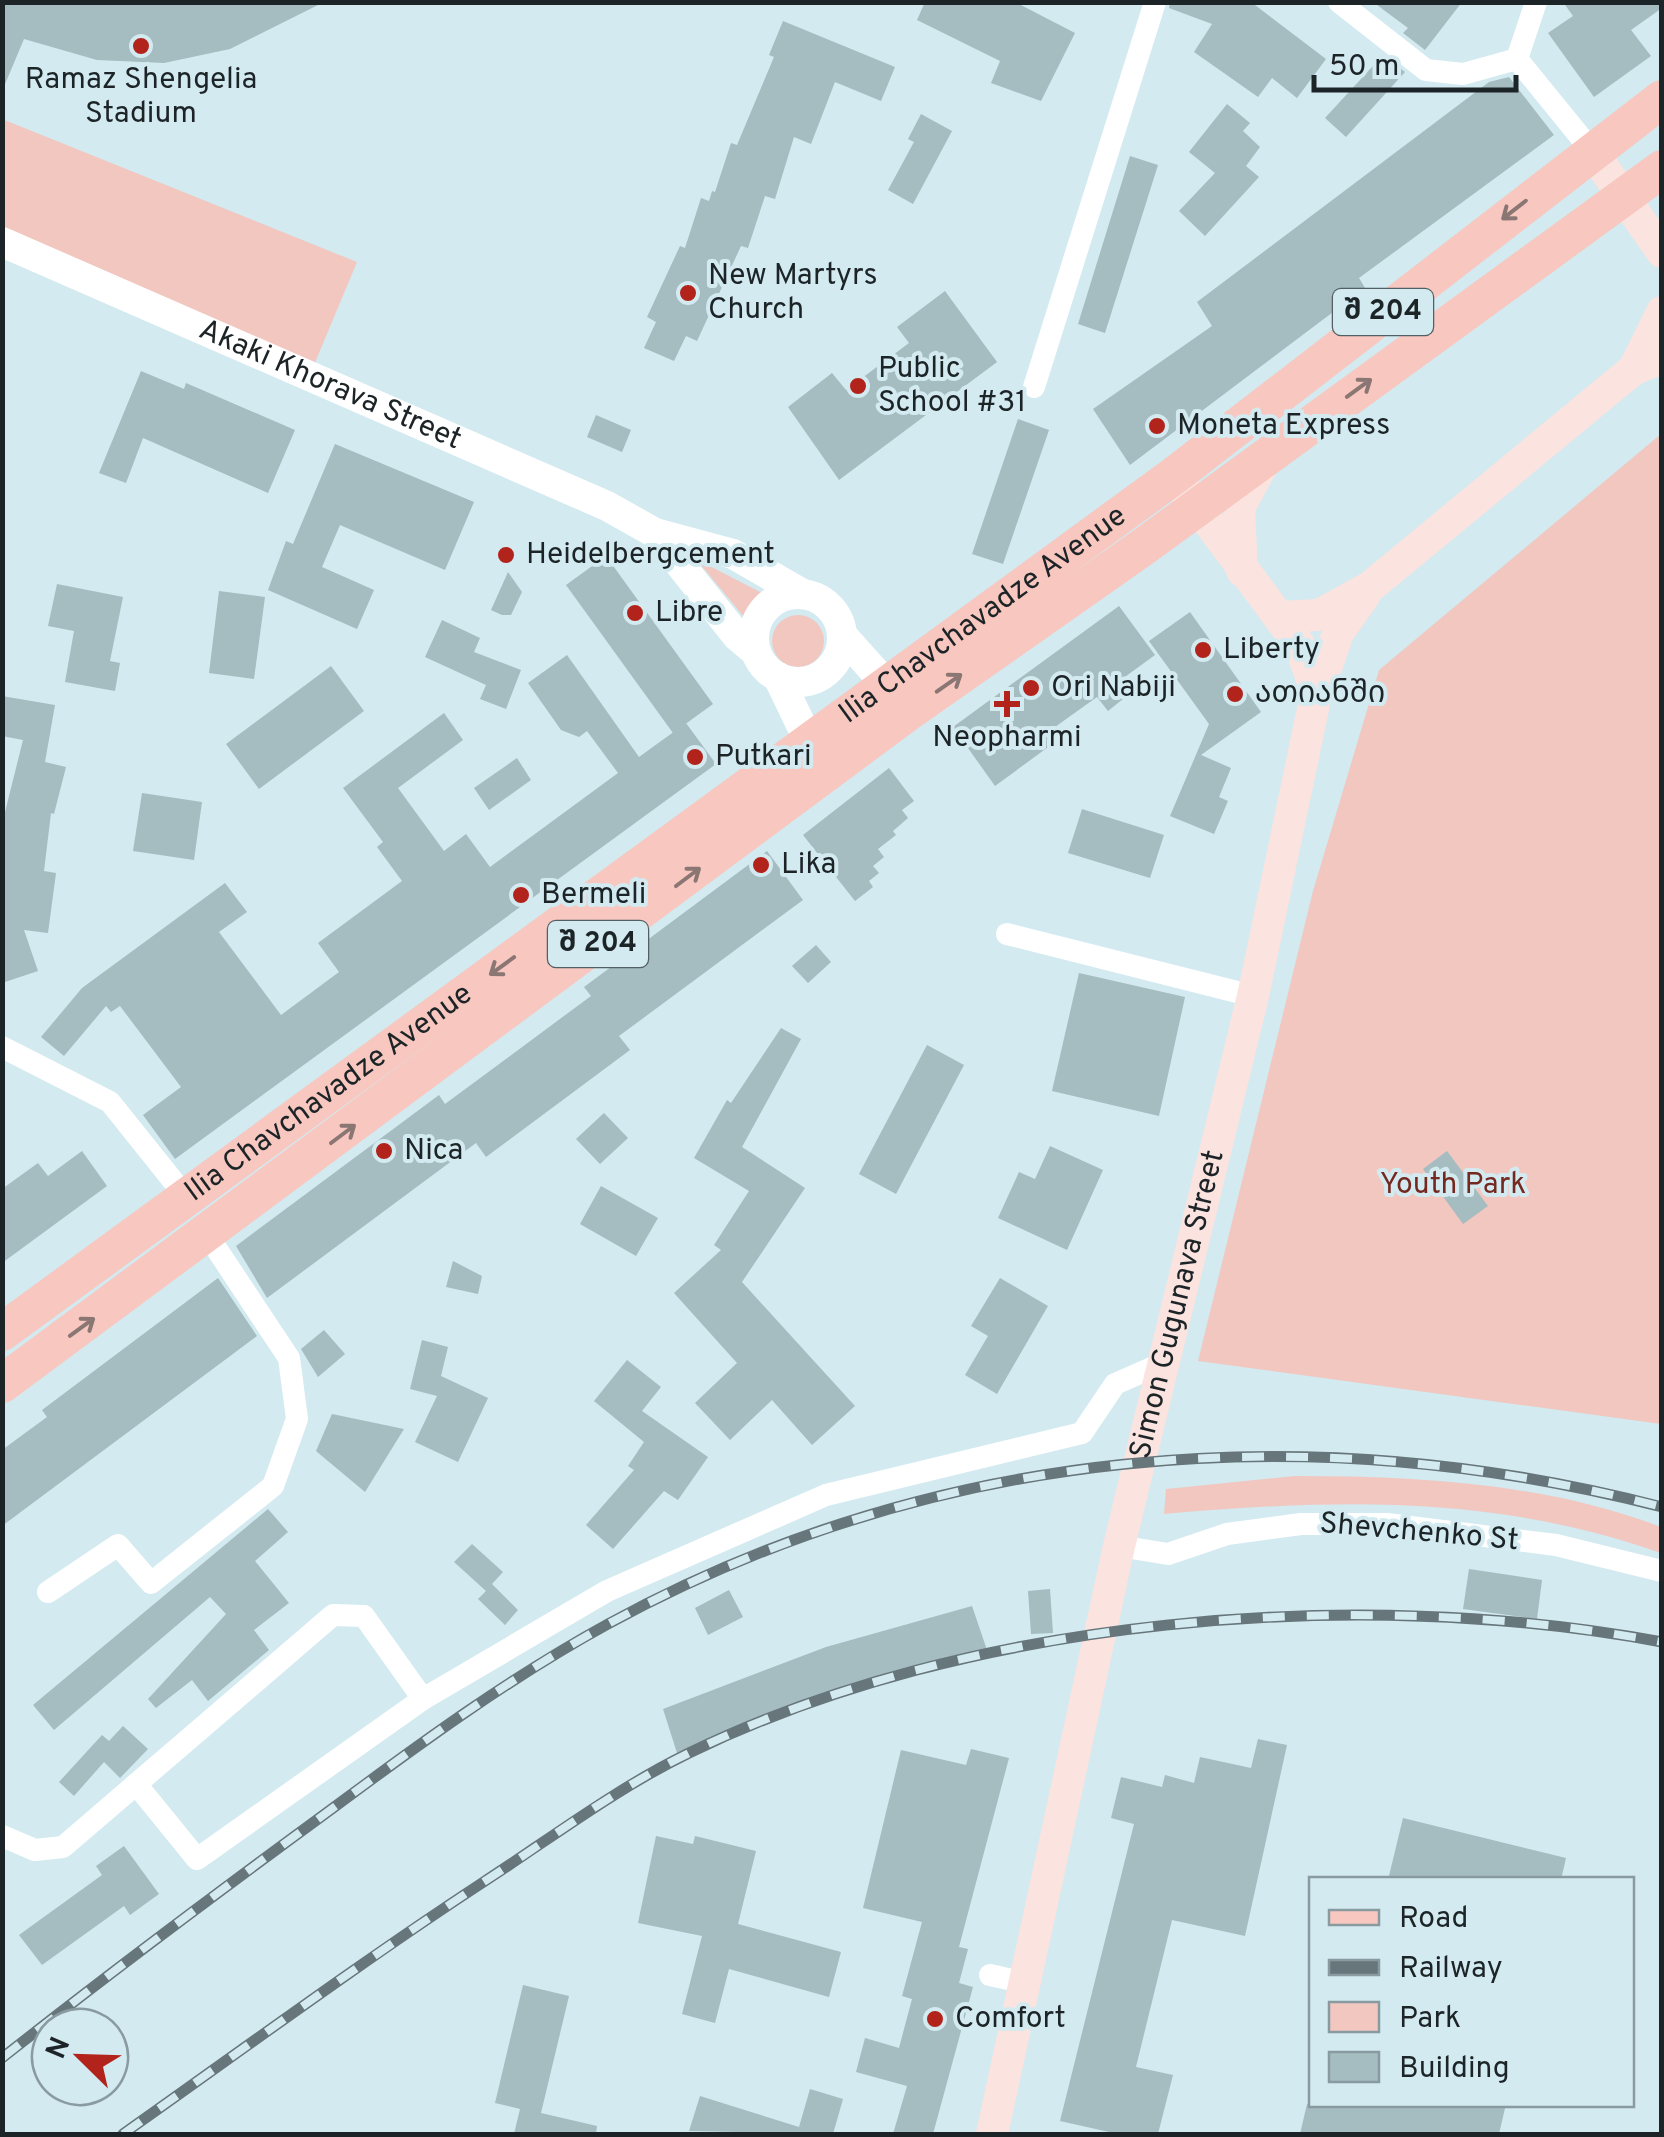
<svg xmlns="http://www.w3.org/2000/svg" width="1664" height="2137" viewBox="0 0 1664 2137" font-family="Overpass,'Noto Sans Georgian',sans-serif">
<rect width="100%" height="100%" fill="#d2eaf0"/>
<!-- green -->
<g fill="#f1c7c0">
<polygon points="2,119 357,262 314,365 3,242"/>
<polygon points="1661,434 1661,1424 1198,1361 1313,891 1379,670"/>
<polygon points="696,559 762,593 744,617"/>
<circle cx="798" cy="641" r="26"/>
<path d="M1295,1476C1418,1476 1545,1483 1661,1527V1553C1491,1494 1340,1499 1164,1514L1166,1489Z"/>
</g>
<!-- building -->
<g fill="#a5bcc1">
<polygon points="2,2 324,2 230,49 164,63 97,60 24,39 3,89"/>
<polygon points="925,2 1015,2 1075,33 1041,101 991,83 1000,61 917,20"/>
<polygon points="1170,2 1251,2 1326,59 1297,98 1272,78 1258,97 1194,52 1212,24 1169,8"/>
<polygon points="1373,2 1462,2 1425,50 1403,33 1408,28"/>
<polygon points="1563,2 1662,2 1662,8 1631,30 1651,56 1594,97 1548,33 1573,16"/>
<polygon points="783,21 895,67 881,101 835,82 811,144 794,137 775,199 765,196 748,248 741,246 697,341 686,336 674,361 644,348 656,322 647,317 680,246 685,248 701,198 709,201 712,191 715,192 731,143 737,145 774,57 769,55"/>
<polygon points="1383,55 1405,72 1346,137 1325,118"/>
<polygon points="1509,77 1554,135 1359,278 1365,288 1130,465 1093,409 1212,326 1197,302 1489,82"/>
<polygon points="1227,104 1250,123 1243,131 1260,147 1246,166 1259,177 1205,236 1179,211 1215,173 1189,152"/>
<polygon points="921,114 952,131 913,204 888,190 914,142 908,139"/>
<polygon points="1130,156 1158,165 1105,333 1078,324"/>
<polygon points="945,291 997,362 839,480 788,407 832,373 846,390 909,343 897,327"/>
<polygon points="141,371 184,389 186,383 295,430 268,493 143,438 126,483 99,473"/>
<polygon points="596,415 631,430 622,452 587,437"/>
<polygon points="1018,419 1049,430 1003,564 972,554"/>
<polygon points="335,444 474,502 445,570 340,525 322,567 374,590 357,629 268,590 286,541 293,544"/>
<polygon points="606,556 713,704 673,733 566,585"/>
<polygon points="508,572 522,592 511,615 502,615 491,610"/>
<polygon points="57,584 123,597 110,661 120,663 115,691 65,682 74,631 48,626"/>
<polygon points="219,591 265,597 254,679 209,673"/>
<polygon points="1119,606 1155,655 1118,682 1128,695 1108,711 1097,697 1048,732 1055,742 995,786 953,727"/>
<polygon points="1190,612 1261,712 1201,755 1231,768 1219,797 1228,801 1214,834 1170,816 1209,724 1149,641"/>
<polygon points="442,620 480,638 474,652 521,670 506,709 480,699 486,685 425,657"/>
<polygon points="567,655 639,757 686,723 716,764 175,1159 143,1115 181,1087 120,1006 111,1012 106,1006 64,1056 41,1037 82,988 225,883 247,912 219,932 281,1015 339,972 318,943 402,881 377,847 383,842 343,788 444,713 463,740 398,788 444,851 466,834 490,867 618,773 587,731 579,737 561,730 528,683"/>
<polygon points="331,666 364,711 259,789 226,744"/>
<polygon points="2,696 55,705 45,762 66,767 54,814 51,813 44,871 56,873 48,933 24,930 38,971 2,983 2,824 23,740 2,736"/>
<polygon points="517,758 531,780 489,810 474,788"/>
<polygon points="889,768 914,801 902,810 908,818 893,831 896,835 878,849 884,857 873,866 879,873 869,881 873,887 855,901 803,835"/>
<polygon points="142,793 202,802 194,860 133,851"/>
<polygon points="1082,809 1164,835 1150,878 1068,853"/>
<polygon points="767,851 803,900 619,1036 630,1050 486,1157 476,1143 267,1298 236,1246 439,1095 445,1104 591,996 584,987"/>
<polygon points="816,945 831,962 808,983 792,966"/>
<polygon points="1079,973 1185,997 1159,1116 1052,1091"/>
<polygon points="781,1028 801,1039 742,1147 805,1188 742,1282 855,1406 812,1445 772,1400 730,1440 695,1403 737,1363 674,1293 721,1250 714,1245 749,1191 694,1158 727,1100 731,1103"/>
<polygon points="927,1045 964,1065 896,1194 859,1174"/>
<polygon points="604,1113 628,1138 600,1164 576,1139"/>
<polygon points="1050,1146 1103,1170 1067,1250 998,1218 1019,1172 1035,1179"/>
<polygon points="82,1151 107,1186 2,1263 2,1189 38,1163 48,1176"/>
<polygon points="1447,1151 1488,1206 1463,1224 1423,1169"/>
<polygon points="601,1186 658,1218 636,1256 580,1224"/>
<polygon points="453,1261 482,1276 478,1294 446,1287"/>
<polygon points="218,1278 257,1336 2,1526 2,1450 47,1417 42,1410"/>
<polygon points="1000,1278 1048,1306 997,1394 965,1375 988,1336 971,1326"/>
<polygon points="324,1330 345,1354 318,1377 301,1349"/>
<polygon points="422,1340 448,1347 441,1376 488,1398 458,1462 415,1442 437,1396 410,1389"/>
<polygon points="627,1360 661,1387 642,1411 708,1457 678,1500 664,1491 613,1549 586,1525 634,1470 628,1466 644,1442 594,1401"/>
<polygon points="332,1414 404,1429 365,1492 316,1451"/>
<polygon points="268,1509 288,1532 255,1561 289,1603 254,1630 269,1650 208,1701 192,1680 156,1708 148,1699 226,1614 210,1597 54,1730 33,1705"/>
<polygon points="472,1544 503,1572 492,1584 518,1610 505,1625 478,1599 486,1591 454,1562"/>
<polygon points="1469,1569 1542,1580 1537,1619 1463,1609"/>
<polygon points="1050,1589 1053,1633 1031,1634 1028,1591"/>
<polygon points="729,1590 743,1617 708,1635 695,1608"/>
<polygon points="972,1606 987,1650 842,1689 677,1753 663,1709 826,1647"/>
<polygon points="123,1726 148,1749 120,1778 104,1762 74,1796 59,1782 102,1735 109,1741"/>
<polygon points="1258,1739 1287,1745 1245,1936 1172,1920 1136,2067 1173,2075 1158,2134 1118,2134 1060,2121 1134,1824 1111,1818 1121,1777 1162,1787 1165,1775 1194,1783 1200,1757 1251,1768"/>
<polygon points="971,1749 1009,1758 959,1947 968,1949 959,1983 973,1987 933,2134 893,2134 907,2086 856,2072 865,2038 899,2048 912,1999 902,1996 922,1922 863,1908 901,1750 966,1765"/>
<polygon points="1403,1818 1566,1858 1561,1880 1388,1880"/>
<polygon points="656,1836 693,1844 695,1836 756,1851 738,1924 841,1952 829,1997 729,1969 715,2023 682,2014 702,1936 638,1923"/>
<polygon points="124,1846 159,1894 130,1915 124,1906 42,1965 19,1935 102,1875 96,1866"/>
<polygon points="523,1985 569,1996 541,2113 597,2126 596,2134 514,2134 520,2109 495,2103"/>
<polygon points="810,2089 843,2099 833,2134 689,2131 700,2096 799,2127"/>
<polygon points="1307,2104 1506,2104 1499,2134 1300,2134"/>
</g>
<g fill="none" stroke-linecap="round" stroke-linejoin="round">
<!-- minor -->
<g stroke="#fff" stroke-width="22">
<polyline points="1339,2 1426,70 1463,74 1517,59"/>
<polyline points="1517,59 1591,150"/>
<polyline points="1517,59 1536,2"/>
<polyline points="1034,387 1155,2"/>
<polyline points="1007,934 1253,996"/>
<polyline points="2,1047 110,1102 186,1197"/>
<polyline points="1119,1546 1168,1554 1227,1534 1301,1524 1387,1524 1556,1545 1662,1571"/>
<polyline points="48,1592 118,1545 151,1583 273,1486 297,1419 289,1358 208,1236"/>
<polyline points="136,1784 197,1859 423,1699"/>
<polyline points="2,1836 35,1850 63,1847 333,1615 364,1616 423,1699 607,1591 826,1495 1082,1433 1115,1384 1163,1363"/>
<polyline points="990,1975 1026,1983"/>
</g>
<!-- tertiary -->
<g stroke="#fff" stroke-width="30">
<path id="s1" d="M2,242L607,506L655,533L733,554L801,593"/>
<polyline points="655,533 737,636 756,652"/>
<circle cx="798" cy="638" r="44"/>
<polyline points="843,636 901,701"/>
<polyline points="778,677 818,760"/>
</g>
<!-- secondary -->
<g stroke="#fbe3df" stroke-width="32">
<polyline points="1591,150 1662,252"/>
<polyline points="1634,369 1662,312"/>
<polyline points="1242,571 1239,508 1266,458"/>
<polyline points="1279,617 1319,615 1370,587 1634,369 1662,358"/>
<polyline points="1317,695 1338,633 1364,596"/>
<path id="s2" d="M992,2134L1119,1546L1253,996L1313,709L1312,679L1300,646L1182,486"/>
</g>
<!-- primary -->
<g stroke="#f8c7bf" stroke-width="38">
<path id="s3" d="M2,1332L1175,475L1662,99"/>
<polyline points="2,1384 908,712 1143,547 1662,169"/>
</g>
<!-- rail casing -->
<g stroke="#67767a" stroke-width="11">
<g id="rail">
<path d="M2,2058C111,1972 221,1890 333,1808C422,1742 511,1677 608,1624C935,1446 1305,1415 1662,1507"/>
<path d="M123,2134C242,2050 360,1963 482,1883C550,1839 615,1789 689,1753C968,1617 1358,1585 1662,1642"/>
</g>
</g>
<!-- rail -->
<use href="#rail" stroke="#d2eaf0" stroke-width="8" stroke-dasharray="22" stroke-linecap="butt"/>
</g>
<!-- one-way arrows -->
<defs><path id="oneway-shaft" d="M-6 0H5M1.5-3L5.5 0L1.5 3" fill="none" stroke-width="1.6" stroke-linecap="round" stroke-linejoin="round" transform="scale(2.5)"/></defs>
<g stroke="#8a7673">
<use href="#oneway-shaft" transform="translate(1514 210) rotate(142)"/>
<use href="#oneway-shaft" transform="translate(1359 388) rotate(-36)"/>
<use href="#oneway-shaft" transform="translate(949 683) rotate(-35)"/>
<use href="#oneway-shaft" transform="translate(688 877) rotate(-37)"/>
<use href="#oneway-shaft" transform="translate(502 966) rotate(144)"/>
<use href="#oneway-shaft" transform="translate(343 1134) rotate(-37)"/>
<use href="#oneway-shaft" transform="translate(82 1327) rotate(-36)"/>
</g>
<!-- markers -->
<g fill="#b2231b" stroke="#d2eaf0" stroke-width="4">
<circle cx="141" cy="46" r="10"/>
<circle cx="688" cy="293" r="10"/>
<circle cx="858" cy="386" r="10"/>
<circle cx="1157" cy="426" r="10"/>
<circle cx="506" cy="555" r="10"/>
<circle cx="635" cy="613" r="10"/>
<circle cx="1203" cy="650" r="10"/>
<circle cx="1031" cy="688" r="10"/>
<circle cx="1235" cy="694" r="10"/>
<path d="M1002 689h10v10h10v10h-10v10h-10v-10h-10v-10h10z"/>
<circle cx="695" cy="757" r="10"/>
<circle cx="761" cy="865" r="10"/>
<circle cx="521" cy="895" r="10"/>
<circle cx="384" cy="1151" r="10"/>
<circle cx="935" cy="2019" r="10"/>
</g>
<g text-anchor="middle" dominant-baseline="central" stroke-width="8" stroke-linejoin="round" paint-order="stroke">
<!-- shield labels -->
<g fill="#d2eaf0" stroke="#535f63" stroke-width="2.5">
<rect x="1333" y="289" width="100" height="46" rx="8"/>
<rect x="548" y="921" width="100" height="46" rx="8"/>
</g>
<g font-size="28" font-weight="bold" fill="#1c2427">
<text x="1383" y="312">შ 204</text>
<text x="598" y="944">შ 204</text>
</g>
<!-- poi labels -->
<g font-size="30" fill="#1c2427" stroke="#d2eaf0" text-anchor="start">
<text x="141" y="80" text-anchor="middle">Ramaz Shengelia<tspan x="141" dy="34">Stadium</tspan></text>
<text x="708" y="276">New Martyrs<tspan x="708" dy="34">Church</tspan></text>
<text x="878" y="369">Public<tspan x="878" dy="34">School #31</tspan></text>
<text x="1177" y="426">Moneta Express</text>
<text x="526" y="555">Heidelbergcement</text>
<text x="655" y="613">Libre</text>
<text x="1223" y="650">Liberty</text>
<text x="1051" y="688">Ori Nabiji</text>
<text x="1255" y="694">ათიანში</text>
<text x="1007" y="738" text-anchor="middle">Neopharmi</text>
<text x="715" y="757">Putkari</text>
<text x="781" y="865">Lika</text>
<text x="541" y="895">Bermeli</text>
<text x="404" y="1151">Nica</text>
<text x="955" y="2019">Comfort</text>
</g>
<!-- street labels -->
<g font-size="30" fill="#1c2427" stroke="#d2eaf0">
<text stroke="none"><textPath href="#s1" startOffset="358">Akaki Khorava Street</textPath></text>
<text stroke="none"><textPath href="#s3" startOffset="1215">Ilia Chavchavadze Avenue</textPath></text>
<text stroke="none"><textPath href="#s3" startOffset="405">Ilia Chavchavadze Avenue</textPath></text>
<text stroke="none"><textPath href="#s2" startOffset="850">Simon Gugunava Street</textPath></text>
<text transform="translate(1419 1533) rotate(5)">Shevchenko St</text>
</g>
<!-- park labels -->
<g font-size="30" fill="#752820" stroke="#d2eaf0">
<text x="1453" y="1185">Youth Park</text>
</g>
</g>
<!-- border -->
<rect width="1664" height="2137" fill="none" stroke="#1c2427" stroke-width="10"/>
<!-- legend -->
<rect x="1309" y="1877" width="325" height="230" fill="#d2eaf0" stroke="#899ba0" stroke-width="2.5"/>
<rect x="1329" y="1910" width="50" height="15" fill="#f8c7bf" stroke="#899ba0" stroke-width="2.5"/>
<text x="1399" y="1927" font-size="30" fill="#1c2427">Road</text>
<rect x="1329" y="1960" width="50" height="15" fill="#67767a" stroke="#899ba0" stroke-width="2.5"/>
<text x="1399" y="1977" font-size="30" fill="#1c2427">Railway</text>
<rect x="1329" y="2002" width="50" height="30" fill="#f1c7c0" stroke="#899ba0" stroke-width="2.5"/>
<text x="1399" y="2027" font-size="30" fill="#1c2427">Park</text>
<rect x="1329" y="2052" width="50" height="30" fill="#a5bcc1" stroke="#899ba0" stroke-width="2.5"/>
<text x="1399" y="2077" font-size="30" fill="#1c2427">Building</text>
<!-- north arrow -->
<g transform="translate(80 2057) rotate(293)"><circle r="48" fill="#d2eaf0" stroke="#899ba0" stroke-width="2.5"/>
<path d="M0-8L18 38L0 25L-18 38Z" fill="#b2231b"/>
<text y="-15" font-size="28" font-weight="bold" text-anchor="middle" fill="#1c2427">N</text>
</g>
<!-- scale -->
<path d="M1314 75v15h202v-15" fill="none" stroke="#1c2427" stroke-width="5"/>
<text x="1329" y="75" font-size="30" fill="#1c2427" stroke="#d2eaf0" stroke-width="8" paint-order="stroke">50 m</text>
</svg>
